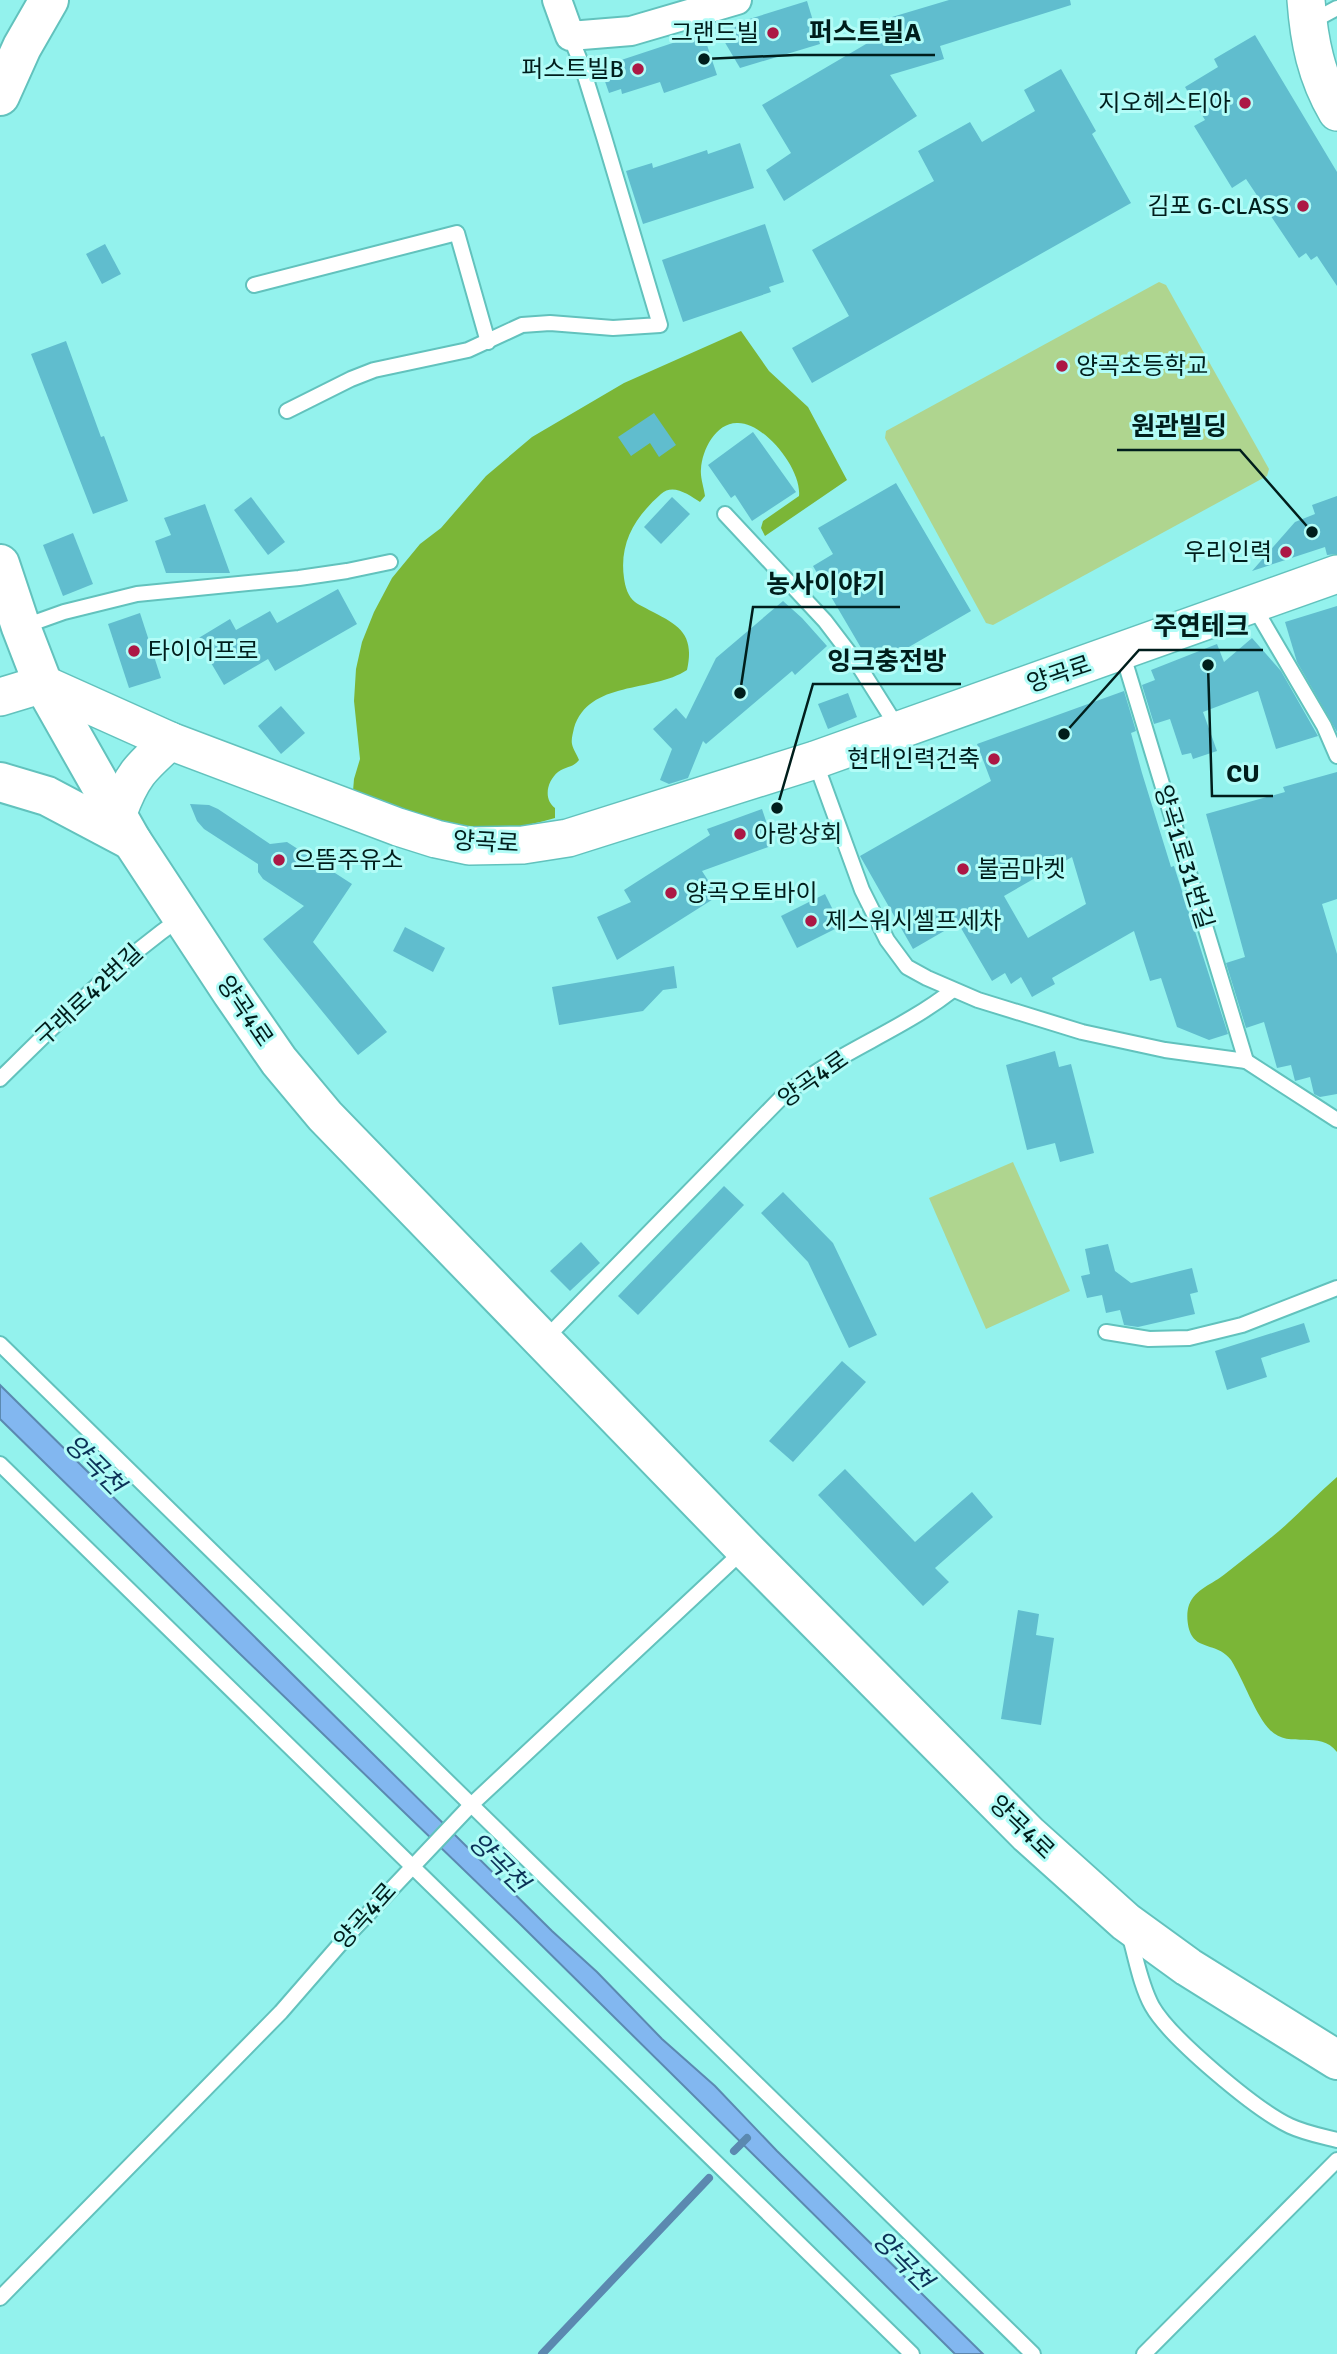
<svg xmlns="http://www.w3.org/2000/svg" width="1337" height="2354" viewBox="0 0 1337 2354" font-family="Signika,'Noto Sans KR',sans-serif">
<rect width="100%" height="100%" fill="#93f2ed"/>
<!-- green -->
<g fill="#afd58f">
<polygon points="1159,282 1166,285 1269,469 1267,476 993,625 986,623 885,438 886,431"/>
<polygon points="1013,1162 1070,1291 986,1329 929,1198"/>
</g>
<!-- forest -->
<g fill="#7bb637">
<path d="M741,331L769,371L808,407L847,480L765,536L761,528L763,521L799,496C802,470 765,423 738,423C716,422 702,450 701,469C700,477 704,488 705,496L700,502C689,495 673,483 661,494C635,517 619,543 624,578C625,586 628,597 635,602C638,605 645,607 649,610C679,625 695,634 687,670C652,693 589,680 574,728C573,733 571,739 572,744C573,749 577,755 579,760C573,768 566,766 558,772C547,781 543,799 555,808V818C513,830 472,835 430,823C404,816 378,802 353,791L354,779L360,759L354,701L356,669L362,642L374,612L392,578L420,544L441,528L486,476L532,437L624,383Z"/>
<path d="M1337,1477V1752C1320,1729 1290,1750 1270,1730C1256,1716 1243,1679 1231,1660C1219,1644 1200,1649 1192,1636C1187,1628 1186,1613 1189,1605C1195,1589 1213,1584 1225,1574C1243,1560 1261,1546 1279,1531C1299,1514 1317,1494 1337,1477Z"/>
</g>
<!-- water -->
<polygon fill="#82b7f0" stroke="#5b89b0" stroke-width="2" points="0,1385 552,1931 597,1972 662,2039 715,2086 777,2151 983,2354 955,2354 519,1923 238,1652 0,1419"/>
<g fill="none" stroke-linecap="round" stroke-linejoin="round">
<!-- stream -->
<g stroke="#5b89b0" stroke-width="8">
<polyline points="734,2151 747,2138"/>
<polyline points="542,2354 709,2178"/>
</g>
</g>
<!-- building -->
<g fill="#60bdce" fill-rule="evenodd">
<polygon points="949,0 1070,0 1071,5 940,46 944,59 890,75 917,116 784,201 766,170 791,153 762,105 895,27 892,17"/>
<polygon points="807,1 820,44 740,68 717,29"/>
<polygon points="703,33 717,75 664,93 660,82 622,94 621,89 609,93 600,67"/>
<polygon points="1255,35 1337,172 1337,286 1317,256 1311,260 1306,253 1299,258 1246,179 1232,188 1194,126 1205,120 1185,87 1218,67 1214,59"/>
<polygon points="1061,69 1096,131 1092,134 1131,203 812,383 792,348 849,316 812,250 934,181 918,151 970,122 982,142 1035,111 1024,90"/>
<polygon points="740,143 754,188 643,224 626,171 652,163 653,168 707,150 708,154"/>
<polygon points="765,224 784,282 769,287 771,292 683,322 662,260"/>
<polygon points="105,244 121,274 102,284 86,254"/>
<polygon points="66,341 101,437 104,436 128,501 93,514 31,354"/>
<polygon points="654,413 676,445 659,457 650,443 631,456 618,437"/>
<polygon points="753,432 796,492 752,521 735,495 731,498 708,465"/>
<polygon points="896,483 971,611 883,662 878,652 867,658 813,566 833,554 818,528"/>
<polygon points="1337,496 1337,554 1327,555 1325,547 1252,571 1295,522 1315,514 1312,505"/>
<polygon points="251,497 285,542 268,555 234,510"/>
<polygon points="672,497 690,514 661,544 644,527"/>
<polygon points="205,504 230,573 166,573 155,541 171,535 164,518"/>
<polygon points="73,533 93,584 63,596 43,545"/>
<polygon points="338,589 357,624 275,671 268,659 224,685 197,639 230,619 236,630 270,611 277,623"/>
<polygon points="783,601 802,618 827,646 795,675 792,671 706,744 703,741 688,778 669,784 660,780 672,749 653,729 676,708 686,719 716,658"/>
<polygon points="1337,606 1337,732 1297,662 1285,622"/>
<polygon points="140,613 161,678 129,688 108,624"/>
<polygon points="1252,638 1281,671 1318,736 1276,749 1258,691 1203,712 1217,751 1193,759 1191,753 1182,755 1170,719 1154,724 1142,685 1155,680 1151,670 1217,644 1224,662"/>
<path d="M1124,691L1136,731L1131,733L1142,773L1171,867L1174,866L1228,1034L1209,1040L1177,1027L1161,978L1150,981L1134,931L1052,978L1055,984L1032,997L1021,977L1011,984L1005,973L992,981L958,923L913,949L860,856L991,781L977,744ZM1072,857L1086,904L1028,938L1004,896Z"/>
<polygon points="848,693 857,717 828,729 818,704"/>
<polygon points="281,706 305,733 281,754 258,726"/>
<polygon points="1337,772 1337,899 1322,904 1337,954 1337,1094 1320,1097 1314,1094 1310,1077 1295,1081 1291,1065 1277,1068 1264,1022 1246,1028 1226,963 1245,957 1206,814 1285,792 1283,787"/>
<polygon points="190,804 209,805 218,809 270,844 287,842 352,884 313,942 387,1032 358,1055 263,939 304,906 263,879 258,872 258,864 204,829 197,821"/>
<polygon points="762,809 774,845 702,871 718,896 617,960 597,917 631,902 624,890 710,835 707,829"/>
<polygon points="825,894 841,926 797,948 781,916"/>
<polygon points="405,927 445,948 433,972 393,951"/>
<polygon points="674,966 677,988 663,990 643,1011 559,1025 552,987"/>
<polygon points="1055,1051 1059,1067 1071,1064 1094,1153 1060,1162 1055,1143 1027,1150 1006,1065"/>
<polygon points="724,1186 744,1205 638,1315 618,1296"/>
<polygon points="783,1192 833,1243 877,1335 849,1348 808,1262 761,1213"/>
<polygon points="581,1242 600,1263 570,1291 550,1271"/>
<polygon points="1108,1244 1115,1271 1131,1283 1192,1268 1198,1292 1190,1294 1195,1314 1138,1327 1124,1325 1120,1310 1106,1313 1102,1295 1087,1298 1081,1276 1090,1274 1085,1249"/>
<polygon points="1304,1323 1310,1342 1261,1358 1267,1377 1227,1390 1215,1351"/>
<polygon points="842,1361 866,1382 793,1462 769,1441"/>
<polygon points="845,1469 915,1542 972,1492 993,1517 935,1568 949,1582 923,1606 818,1495"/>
<polygon points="1018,1610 1039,1614 1036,1635 1054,1638 1041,1725 1001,1719"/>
</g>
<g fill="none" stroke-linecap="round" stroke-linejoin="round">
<!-- service casing -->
<g stroke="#62c2bd" stroke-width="18">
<g id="service">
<polyline points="1309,23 1337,8"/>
<polyline points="254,285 457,233 488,342"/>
<polyline points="287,411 351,379 374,370 468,350 522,325 550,323 613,328 660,325 604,137 581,63 570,36"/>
<polyline points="725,514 825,621 857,663 898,728"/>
<polyline points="1253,605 1324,726 1337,756"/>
<polyline points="22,627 64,612 137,594 299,578 347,571 390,562"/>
<polyline points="1122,652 1246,1061"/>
<polyline points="815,761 862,890 887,940 907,967 927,978 978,1000 1082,1032 1165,1050 1246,1061 1337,1120"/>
<path d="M0,1079C58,1022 115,964 182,917"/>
<polyline points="1106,1332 1149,1339 1189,1338 1242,1325 1337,1288"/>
<path d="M545,1339L781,1098C834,1053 898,1033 953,990"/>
<polyline points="0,1344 1033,2354"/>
<polyline points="0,1464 912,2354"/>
<path d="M1129,1934C1136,1957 1140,1984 1152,2006C1170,2038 1256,2110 1290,2126C1305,2133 1321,2136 1337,2140"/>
<polyline points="0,2298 281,2012 348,1935 471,1805 744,1550"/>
<polyline points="1144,2354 1337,2160"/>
</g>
</g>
<!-- minor casing -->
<g stroke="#62c2bd" stroke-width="32">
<polyline id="minor" points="557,0 570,36 631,31 737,0"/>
</g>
<!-- tertiary casing -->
<g stroke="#62c2bd" stroke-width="40">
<g id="tertiary">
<path d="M1306,0C1309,41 1316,76 1337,112"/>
<polyline points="0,697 43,684 170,741 398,827 436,839 469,846 523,845 568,838 815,760 1337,574"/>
<path d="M118,813C132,775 140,768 170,741"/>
</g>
</g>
<!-- secondary casing -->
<g stroke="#62c2bd" stroke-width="42">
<g id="secondary">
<polyline points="0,96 22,47 49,0"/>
<polyline points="0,564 21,627 43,684 132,841 232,993 279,1061 325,1116 745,1549 1028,1834 1126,1922 1188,1967 1337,2060"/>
<polyline points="0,782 47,796 132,841"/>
</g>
</g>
<!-- service -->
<use href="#service" stroke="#fff" stroke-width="14"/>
<!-- minor -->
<use href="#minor" stroke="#fff" stroke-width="28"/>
<!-- tertiary -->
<use href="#tertiary" stroke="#fff" stroke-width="37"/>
<!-- secondary -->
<use href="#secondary" stroke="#fff" stroke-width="38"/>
</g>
<!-- markers -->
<g fill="#ac1845" stroke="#b2fcf7" stroke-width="2.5">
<circle cx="773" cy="33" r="7"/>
<circle cx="638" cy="69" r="7"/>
<circle cx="1245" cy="103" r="7"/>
<circle cx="1303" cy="206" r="7"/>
<circle cx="1062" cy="366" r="7"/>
<circle cx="1286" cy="552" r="7"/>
<circle cx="134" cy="651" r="7"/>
<circle cx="994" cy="759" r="7"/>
<circle cx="740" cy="834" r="7"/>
<circle cx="279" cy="860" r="7"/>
<circle cx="963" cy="869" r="7"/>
<circle cx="671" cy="893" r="7"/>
<circle cx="811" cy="921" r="7"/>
</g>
<g text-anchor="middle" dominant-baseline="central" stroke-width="6" stroke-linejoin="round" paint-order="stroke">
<!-- poi labels -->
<g font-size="24" fill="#001e1c" stroke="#b2fcf7" text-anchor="start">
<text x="759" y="33" text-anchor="end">그랜드빌</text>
<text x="624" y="69" text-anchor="end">퍼스트빌B</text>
<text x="1231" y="103" text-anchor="end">지오헤스티아</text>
<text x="1289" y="206" text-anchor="end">김포 G-CLASS</text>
<text x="1076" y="366">양곡초등학교</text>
<text x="1272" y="552" text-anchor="end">우리인력</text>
<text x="148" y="651">타이어프로</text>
<text x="980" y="759" text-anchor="end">현대인력건축</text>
<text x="754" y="834">아랑상회</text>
<text x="293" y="860">으뜸주유소</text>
<text x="977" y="869">불곰마켓</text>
<text x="685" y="893">양곡오토바이</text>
<text x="825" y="921">제스워시셀프세차</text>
</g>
<!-- street labels -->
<g font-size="24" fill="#001e1c" stroke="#b2fcf7">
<text transform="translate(1059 674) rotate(-19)">양곡로</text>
<text transform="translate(486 842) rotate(3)">양곡로</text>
<text transform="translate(1184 857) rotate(73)">양곡1로31번길</text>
<text transform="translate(89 995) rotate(-43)">구래로42번길</text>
<text transform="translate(245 1011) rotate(56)">양곡4로</text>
<text transform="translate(813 1079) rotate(-35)">양곡4로</text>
<text transform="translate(1022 1827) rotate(44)">양곡4로</text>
<text transform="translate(365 1916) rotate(-48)">양곡4로</text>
</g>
<!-- water labels -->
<g font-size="26" font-style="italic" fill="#0b3257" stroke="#b2fcf7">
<text transform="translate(94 1465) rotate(45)">양곡천</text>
<text transform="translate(498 1863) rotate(45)">양곡천</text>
<text transform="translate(902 2261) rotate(45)">양곡천</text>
</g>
</g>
<!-- callouts -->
<path fill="none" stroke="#001e1c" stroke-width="2.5" d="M704 59L795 55H935M1312 532L1240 450H1117M740 693L753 607H900M1064 734L1139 650H1263M777 808L813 684H961M1208 665L1212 796H1273"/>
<g fill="#001e1c" stroke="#b2fcf7" stroke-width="2.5">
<circle cx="704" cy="59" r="7"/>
<circle cx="1312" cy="532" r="7"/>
<circle cx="740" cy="693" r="7"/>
<circle cx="1064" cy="734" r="7"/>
<circle cx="777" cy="808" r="7"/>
<circle cx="1208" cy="665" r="7"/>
</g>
<g font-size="26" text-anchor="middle" font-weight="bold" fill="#001e1c" stroke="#b2fcf7" stroke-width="6" stroke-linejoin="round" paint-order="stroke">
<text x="865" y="41">퍼스트빌A</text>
<text x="1179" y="435">원관빌딩</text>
<text x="826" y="593">농사이야기</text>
<text x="1201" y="635">주연테크</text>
<text x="887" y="670">잉크충전방</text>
<text x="1243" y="782">CU</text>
</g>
</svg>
